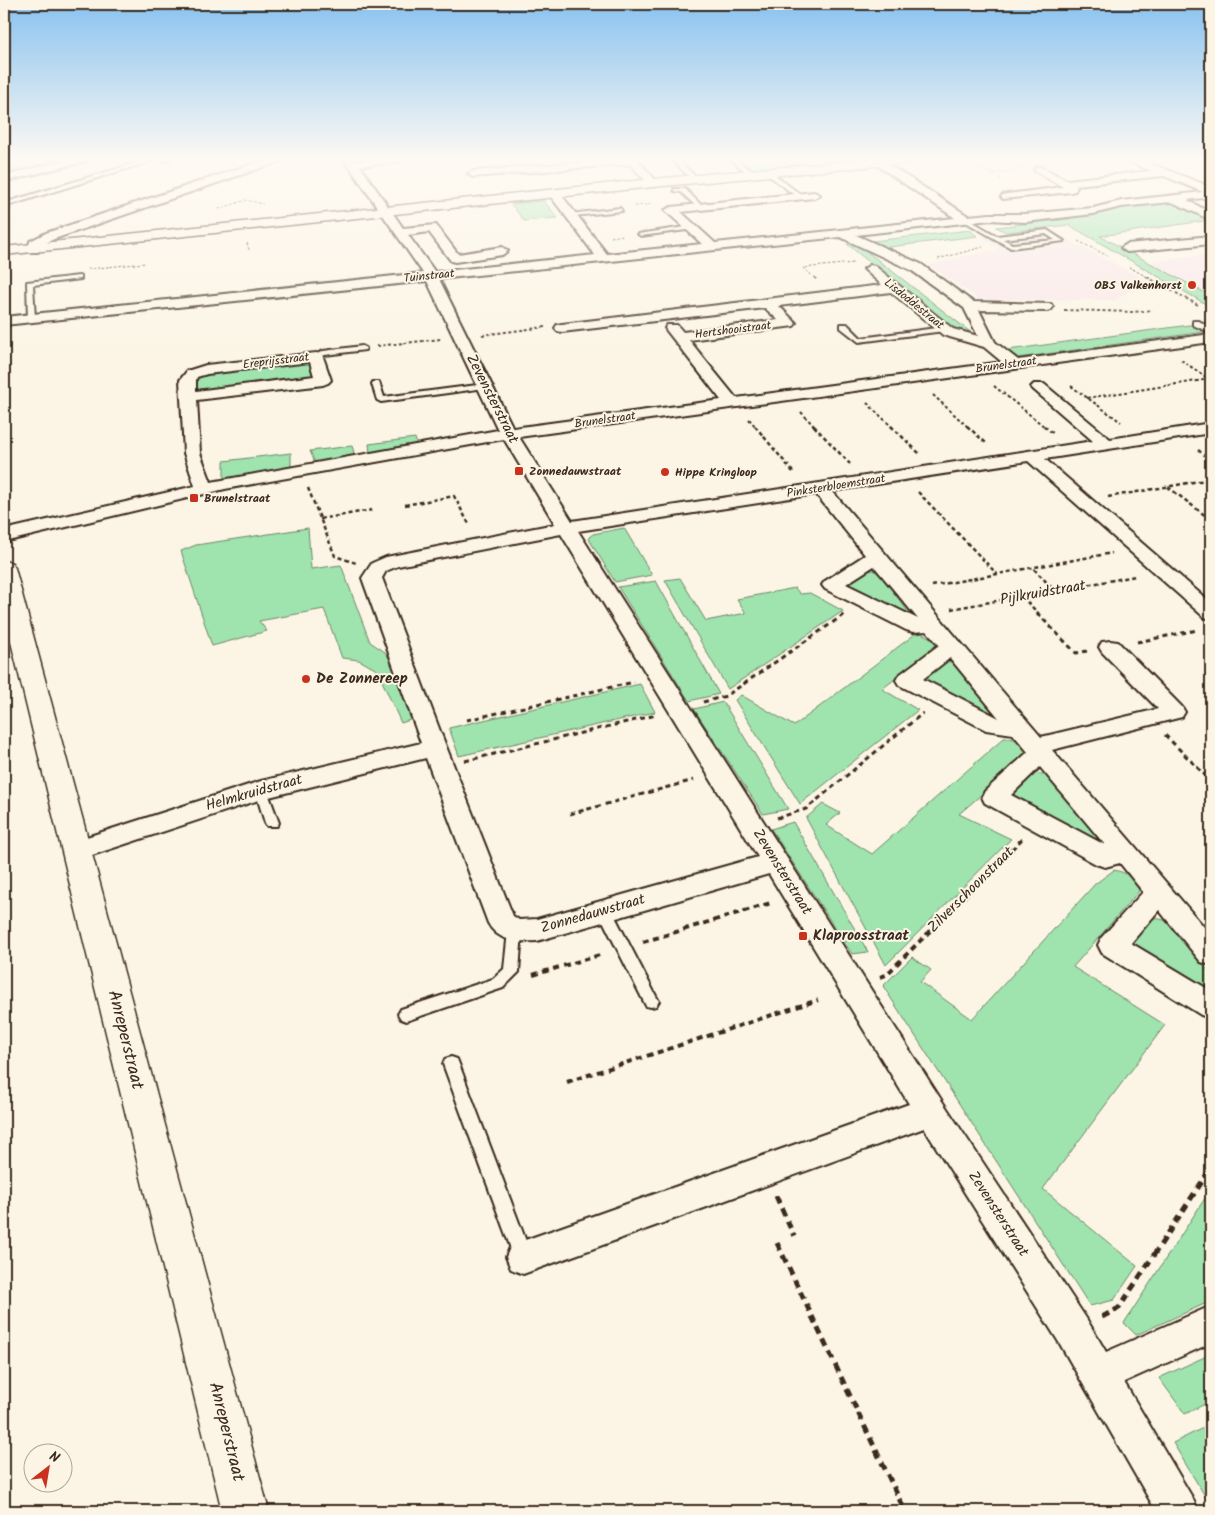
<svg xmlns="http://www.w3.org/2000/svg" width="1215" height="1515" viewBox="0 0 1215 1515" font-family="Kalam,sans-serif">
<rect width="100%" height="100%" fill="#fcf5e5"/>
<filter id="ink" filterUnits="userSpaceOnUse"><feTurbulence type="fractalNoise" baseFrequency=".02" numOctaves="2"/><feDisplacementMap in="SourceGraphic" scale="10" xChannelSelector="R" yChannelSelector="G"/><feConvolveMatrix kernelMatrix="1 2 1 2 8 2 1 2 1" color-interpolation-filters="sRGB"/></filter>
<g filter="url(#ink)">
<!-- built -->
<g fill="#f9e7e8">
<polygon points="1046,228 1158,287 1132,289 1116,300 979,299 929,265 998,249 980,236"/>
<polygon points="1211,254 1211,307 1135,264"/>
</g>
<!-- green -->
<g fill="#9fe3ae" stroke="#6d8666">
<polygon points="36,159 72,159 4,175 4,166"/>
<polygon points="739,159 810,159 817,164 752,169"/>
<polygon points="544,201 558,218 524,221 511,204"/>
<path d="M1167,201L1178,204L1211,220L1100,236L1211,296V307L1069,225L1006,232L996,227L1070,219L1067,217C1101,213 1133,205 1167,201Z"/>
<polygon points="970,230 977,236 865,250 978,338 955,332 847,244"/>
<polygon points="1211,322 1211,331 1018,358 1008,350"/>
<polygon points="310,362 315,375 303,380 200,391 195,388 195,376 201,373"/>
<polygon points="415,438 417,445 370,453 369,444"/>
<polygon points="352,446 355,456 315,463 310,451"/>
<polygon points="291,453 291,467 224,479 224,461"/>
<polygon points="308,528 311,569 341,565 370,642 385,652 398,670 413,719 401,723 377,670 359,660 342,658 324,609 259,621 267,631 212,646 181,551 196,545"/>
<polygon points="624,528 652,575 615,582 590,541 589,537 593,534"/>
<polygon points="874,570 881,576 910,614 847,584 865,571"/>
<polygon points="680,578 706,621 746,613 737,599 795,588 800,594 810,593 843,611 728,689 665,580"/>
<polygon points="656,581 719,694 689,701 618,587"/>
<polygon points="921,633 933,639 936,645 933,650 882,689 918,710 800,804 735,700 741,695 794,726 915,634"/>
<polygon points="944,661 952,662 957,666 994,713 992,716 924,679 922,674"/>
<polygon points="640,684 655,712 459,756 449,728"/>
<polygon points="723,702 788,809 763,814 694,709"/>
<path d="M1004,738C1014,737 1028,743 1027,755L959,814L1011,839L886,965L806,818L823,804L840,813L826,825L872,854Z"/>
<polygon points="1035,773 1047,775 1098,837 1095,842 1016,799 1012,791 1030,774"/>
<polygon points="793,822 868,952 852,954 771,829"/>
<path d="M1114,870C1126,872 1136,879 1139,891L1073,967L1165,1025L1043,1189L1137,1266L1114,1300L1090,1306L883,986L912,957L931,970L920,982L972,1019L1095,884Z"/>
<polygon points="1151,917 1164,920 1171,925 1211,974 1211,995 1136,949 1129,942"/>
<polygon points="1211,1189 1211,1301 1136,1335 1124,1323"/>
<polygon points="1211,1354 1211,1401 1185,1414 1159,1378"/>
<polygon points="1211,1424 1211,1506 1173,1443"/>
</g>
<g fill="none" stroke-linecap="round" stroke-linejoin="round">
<!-- lane casing -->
<g stroke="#3b2a1e" stroke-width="4">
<g id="lane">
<polygon points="149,159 158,159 4,207 4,203"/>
<polygon points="161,159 170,159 167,161"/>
<polygon points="671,159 677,159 697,178 697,180 693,180"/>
<polygon points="730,159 736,159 755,174 750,175"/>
<polygon points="767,172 771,172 801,195 801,197 797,197 767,174"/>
<polygon points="674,189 685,189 703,207 698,208 681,192 674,191"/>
<polygon points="620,208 622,211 573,216 570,214"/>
<path d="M964,219H968L997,236L1047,230L1064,241L1011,248L964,221ZM1046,234L1055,240L1012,244L1003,239Z"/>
<polygon points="692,226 695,228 694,229 641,236 638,234"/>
<polygon points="79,276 81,277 81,279 33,285 35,319 28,321 27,282"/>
<polygon points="1193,321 1199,321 1211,328 1211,333 1193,325"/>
<polygon points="841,324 847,324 861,338 944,327 948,329 944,331 859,342 841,328"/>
<polygon points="362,346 366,348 365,350 325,355 316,359 312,357 323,351"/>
<polygon points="373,382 379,382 384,397 485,384 489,386 485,388 381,402 377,400 372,384"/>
<polygon points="261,785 266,787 267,790 279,823 277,826 267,826 265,823 255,790 256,787"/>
<polygon points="605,905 610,907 656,996 659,1001 656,1006 651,1007 646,1006 598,911 600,907"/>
<polygon points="515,925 520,927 522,931 519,972 503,988 406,1021 401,1019 398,1014 401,1009 493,979 504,969 508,931 510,927"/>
<polygon points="451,1057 457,1059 459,1064 532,1257 530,1264 523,1266 516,1264 514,1257 443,1064 445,1059"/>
</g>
</g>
<!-- street casing -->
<g stroke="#3b2a1e" stroke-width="4">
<g id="street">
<polygon points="69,159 87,159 86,161 4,182 4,176"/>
<polygon points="267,159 282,159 281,161 54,239 40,246 38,252 30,252 28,249 30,241 46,233"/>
<path d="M344,159L355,161L404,159L399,162L360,166L403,228L436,225L458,254L502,247L508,251L502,255L455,262L451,261L429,232L408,235L435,272L595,255L549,194L555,191L559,192L607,254L702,244L667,212L665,210L671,207L814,192L820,195L814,198L681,212L715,243L955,218L868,159H880L968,216L990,214H1025L1093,208L1121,201L1203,192L1164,176L1076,185L1077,187L1075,191L1071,192L1003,199L1001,197L1003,195L1007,194L1063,187L1035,171L1034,169L1039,166L1067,180L1151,171L1124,159H1139L1211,187V197L1187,200L1211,213V220L1172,202L1121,207L1093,214L1025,222L990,220L856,235L921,264L973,302L1051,304L1053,307L1051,310L1046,311L979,310L995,342L1018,360L1211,334V342L519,437L572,521L1093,441L1034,390L1031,387L1034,384H1044L1110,439L1211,423V433L1045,459L1211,603V619L1204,617L1028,461L832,491L1041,737L1158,709L1102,652L1099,647L1102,642L1110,641L1118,642L1182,707L1185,712L1182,717L1052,750L1211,935V965L1201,962L1159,910L1131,943L1211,991V1018L1201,1015L1102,953L1098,945L1102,937L1143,892L1120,863L1105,867L1096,864L985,803L982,797L985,791L1028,752L1013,734L986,730L899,685L896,680L899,675L939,645L927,631L913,632L906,630L825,589L822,585L825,581L865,555L816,494L578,531L942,1101L1086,1318L1106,1352L1211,1306V1343L1124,1382L1192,1497L1198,1511H1156L1060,1344L924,1128L523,1274L511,1269L506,1257L511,1245L909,1104L769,874L537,941C518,942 498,942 488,923L426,758L265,798L77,860L68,857L64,850L68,843L261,781L421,743L362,578L372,563L386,557L555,524L504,439L225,489L4,542V530L195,486L184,453L180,380L187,371L206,365L316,353L321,354L323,357L331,380L328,383L323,385L197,400L200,453L211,482L498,430L427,281L4,325V317L423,273ZM840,237L911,270L964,308L978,336L953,329L875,266L870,265L864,269L882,285L562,324L557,325L555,328L557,331L562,332L765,308L778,320L683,332L677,325H667L665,328L667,331L721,400L513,428L439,279ZM891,292L943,335L984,347L1002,362L736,398L689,340L794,326L796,323L779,306ZM310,362L314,376L196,391V380L197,377L207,374ZM561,534L758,857L537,919L519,920L513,916L440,731L382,578L386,571L398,566ZM874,566L918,619L846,584ZM950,658L999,718L923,679ZM1040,767L1105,845L1011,795Z"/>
<polygon points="618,159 637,159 658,183 653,186 649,185 630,164 473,177 468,174 473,171"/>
<polygon points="1211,236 1211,244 1127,252 1121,248 1127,244"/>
</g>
</g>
<!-- secondary casing -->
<g stroke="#3b2a1e" stroke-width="3">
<g id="secondary">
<polygon points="869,159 914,159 908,163 653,187 4,255 4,247 653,179"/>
<polygon points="4,561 12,563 15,568 269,1511 222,1511 4,613"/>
</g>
</g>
<!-- path-far5 -->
<g stroke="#3b2a1e" stroke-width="1" stroke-dasharray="2.5 2" stroke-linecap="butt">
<polyline points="963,159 1003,180"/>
<polyline points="1065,162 1082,159"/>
<polyline points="993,174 1022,169"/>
<polyline points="635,206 653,204"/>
<polyline points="219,209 246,200 263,204"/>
<polyline points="611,237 624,235"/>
<polyline points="1078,241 1110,257"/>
<polyline points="247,243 249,250"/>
<polyline points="938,259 983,247"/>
<polyline points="1129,267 1149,278"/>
<polyline points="88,269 145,263"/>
<polyline points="815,278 803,268 853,263"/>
</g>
<!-- path-far4 -->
<g stroke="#3b2a1e" stroke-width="2" stroke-dasharray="3 2.5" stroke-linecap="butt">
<polyline points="814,277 816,279"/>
<polyline points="1147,277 1200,306"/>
<polyline points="1064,310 1134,312 1152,310"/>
<polyline points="482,335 545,327"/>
<polyline points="377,346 441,339"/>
<polyline points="1181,360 1209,379"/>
<polyline points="994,386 1045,427"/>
<polyline points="1071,386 1121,422"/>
<polyline points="933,395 968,427"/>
<polyline points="1087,398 1210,379"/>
<polyline points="867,403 892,427"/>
<polyline points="801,412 815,427"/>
<polyline points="749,419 756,427"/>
</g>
<!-- path-far3 -->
<g stroke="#3b2a1e" stroke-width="2.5" stroke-dasharray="4 3" stroke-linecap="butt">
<polyline points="755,426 793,472"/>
<polyline points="814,426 850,464"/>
<polyline points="891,426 920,454"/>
<polyline points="967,426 986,443"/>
<polyline points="1044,426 1054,434"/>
<polyline points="1198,450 1211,460"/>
<polyline points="1168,487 1211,520"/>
<polyline points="308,488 335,556 356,563"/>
<polyline points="918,492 997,574"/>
<polyline points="1108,497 1211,479"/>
<polyline points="405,505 454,496 470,526"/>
<polyline points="320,519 372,510"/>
<polyline points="1034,569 1055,591"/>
<polyline points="932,586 1112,553"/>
<polyline points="1022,597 1039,614"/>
<polyline points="951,609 1136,576"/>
</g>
<!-- path-far2 -->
<g stroke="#3b2a1e" stroke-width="3" stroke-dasharray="5 4" stroke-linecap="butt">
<polyline points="1037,613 1076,653 1087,651"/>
<polyline points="1137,642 1197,630"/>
<polyline points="703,702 726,696 845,614"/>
<polyline points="467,720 634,682"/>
<polyline points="1165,735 1211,781"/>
<polyline points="465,761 656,715"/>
<polyline points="570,814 694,780"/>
<polyline points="777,818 806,809 923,713"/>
<polyline points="1012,849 1022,839"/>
</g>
<!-- path-far1 -->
<g stroke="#3b2a1e" stroke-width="4" stroke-dasharray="6 4.5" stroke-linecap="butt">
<polyline points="643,942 771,903"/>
<polyline points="533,975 603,954"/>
<polyline points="880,977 886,975 1013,848"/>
<polyline points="567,1082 818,1000"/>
</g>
<!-- path -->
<g stroke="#3b2a1e" stroke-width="5" stroke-dasharray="8 5.5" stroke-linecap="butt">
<polyline points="776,1196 794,1236"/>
<polyline points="777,1243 905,1511"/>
<polyline points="1102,1317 1119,1308 1211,1168"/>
</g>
<!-- lane -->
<use href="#lane" fill="#fcf5e5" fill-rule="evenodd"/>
<!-- street -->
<use href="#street" fill="#fcf5e5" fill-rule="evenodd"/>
<!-- secondary -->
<use href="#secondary" fill="#fcf5e5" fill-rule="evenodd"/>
</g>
</g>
<!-- sky -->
<linearGradient id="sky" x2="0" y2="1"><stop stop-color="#89c2f0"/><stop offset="0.43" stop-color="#fefaf3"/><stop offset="1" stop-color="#fefaf3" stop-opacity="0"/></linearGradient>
<rect width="1215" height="371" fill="url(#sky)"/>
<!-- markers -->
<g fill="#c8321e" stroke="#fcf5e5" stroke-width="2">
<circle cx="1192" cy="285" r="5"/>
<rect x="514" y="466" width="10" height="10" rx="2.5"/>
<circle cx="665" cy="472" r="5"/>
<rect x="189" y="493" width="10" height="10" rx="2.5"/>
<circle cx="306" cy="679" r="5"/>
<rect x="798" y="931" width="10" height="10" rx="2.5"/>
</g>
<g text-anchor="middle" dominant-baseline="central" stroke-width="4" stroke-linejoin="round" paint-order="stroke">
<!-- far-street labels -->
<g font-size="12" fill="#3b2a1e" stroke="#fcf5e5">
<text transform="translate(429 276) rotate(-6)">Tuinstraat</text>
<text transform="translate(914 304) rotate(39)">Lisdoddestraat</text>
<text transform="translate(733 330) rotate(-7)">Hertshooistraat</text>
<text transform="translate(276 361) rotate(-7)">Ereprijsstraat</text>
<text transform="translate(1006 365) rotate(-8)">Brunelstraat</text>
<text transform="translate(605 420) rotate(-8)">Brunelstraat</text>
<text transform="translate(836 486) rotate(-9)">Pinksterbloemstraat</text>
</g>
<!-- far-poi labels -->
<g font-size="12" font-weight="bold" fill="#3b2a1e" stroke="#fcf5e5" text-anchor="start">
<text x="1182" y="285" text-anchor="end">OBS Valkenhorst</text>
<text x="529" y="471">Zonnedauwstraat</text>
<text x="675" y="472">Hippe Kringloop</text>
<text x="204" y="498">Brunelstraat</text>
</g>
<!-- street labels -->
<g font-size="15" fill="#3b2a1e" stroke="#fcf5e5">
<text transform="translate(492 399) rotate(63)">Zevensterstraat</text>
<text transform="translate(1043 593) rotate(-10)">Pijlkruidstraat</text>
<text transform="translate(254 793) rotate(-16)">Helmkruidstraat</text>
<text transform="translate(782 872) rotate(58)">Zevensterstraat</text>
<text transform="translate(971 890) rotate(-45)">Zilverschoonstraat</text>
<text transform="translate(593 914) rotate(-16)">Zonnedauwstraat</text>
<text transform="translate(998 1214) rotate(57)">Zevensterstraat</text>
</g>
<!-- poi labels -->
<g font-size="15" font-weight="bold" fill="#3b2a1e" stroke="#fcf5e5" text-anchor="start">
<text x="316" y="679">De Zonnereep</text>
<text x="813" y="936">Klaproosstraat</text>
</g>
<!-- near-street labels -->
<g font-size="18" fill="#3b2a1e" stroke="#fcf5e5">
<text transform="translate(125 1040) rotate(76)">Anreperstraat</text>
<text transform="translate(226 1432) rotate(76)">Anreperstraat</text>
</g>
</g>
<!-- margin -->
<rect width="1215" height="1515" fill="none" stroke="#fcf5e5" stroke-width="20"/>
<rect x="10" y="10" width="1195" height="1495" fill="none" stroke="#3b2a1e" stroke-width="2" filter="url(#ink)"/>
<!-- north arrow -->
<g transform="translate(48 1468) rotate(31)"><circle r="24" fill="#fcf5e5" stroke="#afa495"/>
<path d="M0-4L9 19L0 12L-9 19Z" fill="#c8321e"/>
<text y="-8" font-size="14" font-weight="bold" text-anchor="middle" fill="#3b2a1e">N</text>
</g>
</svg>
